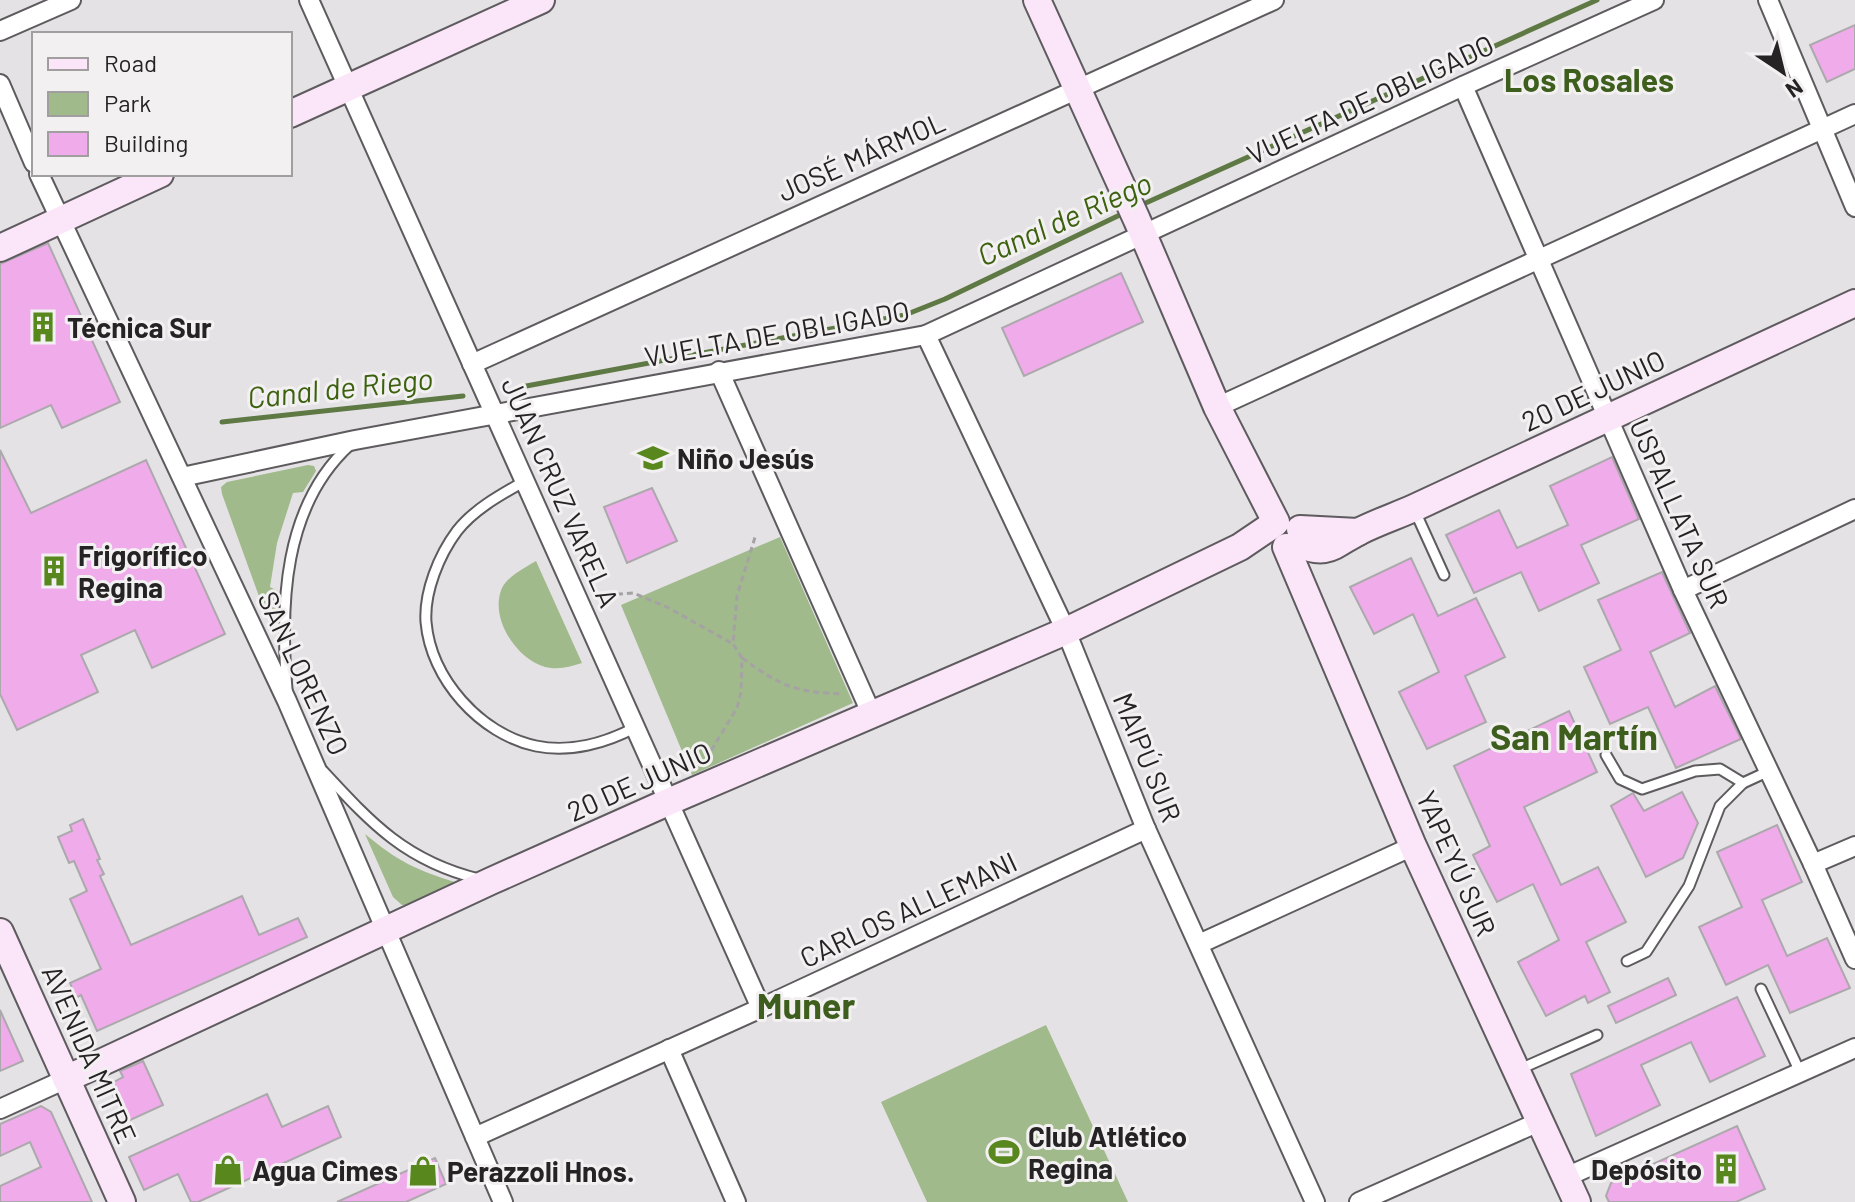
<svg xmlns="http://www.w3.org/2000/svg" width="1855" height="1202" viewBox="0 0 1855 1202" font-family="Barlow,sans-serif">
<rect width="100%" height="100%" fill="#e5e2e5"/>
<!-- green -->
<g fill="#a0ba8b">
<polygon points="308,465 314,466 316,471 303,492 293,493 277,543 270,587 278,591 275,611 270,613 264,610 222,494 221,487 227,482"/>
<polygon points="780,537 853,703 692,775 621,605"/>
<path d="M536,561L582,663C569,667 559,670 545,667C516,659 489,617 502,588C508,576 526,567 536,561Z"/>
<path d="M365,834C397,861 418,871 458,883L414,905H402L393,897Z"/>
<polygon points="1046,1025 1128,1202 927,1202 881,1102"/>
</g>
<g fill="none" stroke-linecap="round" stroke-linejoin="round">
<!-- stream -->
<g stroke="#5e7944" stroke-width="5">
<polyline points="1139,206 1597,0"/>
<polyline points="521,387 905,315 945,299 1126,212"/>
<polyline points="222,422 463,396"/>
</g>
</g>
<!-- building -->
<g fill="#efabea" stroke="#aca9ac" stroke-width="2">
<polygon points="1855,25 1855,69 1827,82 1810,45"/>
<polygon points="48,243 120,402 62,428 51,405 0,428 0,264"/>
<polygon points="1121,273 1143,322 1024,376 1002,328"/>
<polygon points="0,450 31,513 146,460 225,634 152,668 135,630 81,655 98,692 17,730 0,694"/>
<polygon points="1612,457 1639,519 1581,545 1599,583 1539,611 1521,572 1474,593 1446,535 1499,510 1517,548 1568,525 1550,486"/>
<polygon points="652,488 677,541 627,563 604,507"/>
<polygon points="1411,558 1438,616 1476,598 1505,657 1465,676 1486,722 1427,749 1399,692 1439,672 1413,614 1374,634 1350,587"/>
<polygon points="1662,572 1690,633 1650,652 1675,707 1715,686 1741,739 1676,768 1648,707 1610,724 1584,667 1621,650 1598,600"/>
<polygon points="1569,711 1597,772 1524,807 1561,885 1598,867 1626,922 1586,942 1610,992 1588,1003 1585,996 1546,1016 1518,962 1559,940 1533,884 1497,902 1473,855 1490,846 1454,766"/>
<polygon points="1682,792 1698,823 1683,858 1646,877 1611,806 1633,793 1644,811"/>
<polygon points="83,819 100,859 97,860 104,874 100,876 131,945 242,896 259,935 298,918 307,937 97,1031 81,995 76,998 70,983 101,969 70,899 87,891 74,861 69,863 58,837 72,831 70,825"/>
<polygon points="1777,825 1802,882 1762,900 1787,956 1827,938 1850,988 1790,1013 1768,965 1726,985 1699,927 1742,907 1717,852"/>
<polygon points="1668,978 1676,995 1616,1023 1608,1006"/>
<polygon points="1737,997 1765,1056 1710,1082 1691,1042 1641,1065 1660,1105 1596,1136 1571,1074"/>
<polygon points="0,1010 23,1061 0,1071"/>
<polygon points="143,1061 163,1105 126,1122 113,1095 118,1092 114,1082 123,1077 120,1071"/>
<polygon points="267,1094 282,1127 328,1106 341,1137 198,1202 191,1202 178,1174 144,1190 129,1157"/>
<polygon points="41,1106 51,1112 92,1202 0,1202 0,1186 41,1167 30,1142 0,1156 0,1124"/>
<polygon points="1737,1126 1765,1189 1736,1202 1609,1202 1606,1196 1611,1183"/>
<polygon points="435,1158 446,1184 406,1202 337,1202"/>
</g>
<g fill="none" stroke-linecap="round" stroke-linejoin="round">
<!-- lane casing -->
<g stroke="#5e5b5e" stroke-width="13">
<g id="lane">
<path d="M525,481C502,494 474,509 457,531C439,555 424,592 426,622C431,679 480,734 536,746C570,753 606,743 636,727"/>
<polyline points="1414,509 1444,575"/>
<path d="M287,689C280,605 283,506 350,445"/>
<polyline points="1606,755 1620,779 1642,789 1695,771 1720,769 1743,783"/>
<path d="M323,771C372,824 406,861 479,879"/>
<polyline points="1627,961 1646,952 1689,886 1720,806 1743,783 1769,771"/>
<polyline points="1761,989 1800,1072"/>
<polyline points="1520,1069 1597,1035"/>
</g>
</g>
<!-- street casing -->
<g stroke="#5e5b5e" stroke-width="22">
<g id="street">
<polyline points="309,0 761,1008"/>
<polyline points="1768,0 1855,207"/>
<polyline points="0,31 71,0"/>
<polyline points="0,84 34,163"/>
<polyline points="1463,86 1683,590 1813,864 1855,959"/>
<polyline points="39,174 287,701 503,1202"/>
<polyline points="926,335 1066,631 1146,829 1315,1202"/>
<polyline points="472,364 1274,0"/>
<polyline points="719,371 872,715"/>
<polyline points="1217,407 1855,114"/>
<polyline points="182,477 355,440 926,335 1463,86 1654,0"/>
<polyline points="1683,590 1855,509"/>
<polyline points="1813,864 1855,846"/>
<polyline points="1199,944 1413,846"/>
<polyline points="669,1049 736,1202"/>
<polyline points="0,1109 66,1079"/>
<polyline points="475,1137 761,1008 1146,829"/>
<polyline points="1566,1177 1855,1048"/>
<polyline points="1359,1202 1541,1121"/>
</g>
</g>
<!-- secondary casing -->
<g stroke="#5e5b5e" stroke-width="30">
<g id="secondary">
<polyline points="1037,0 1137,220 1217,407 1276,522"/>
<polyline points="290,114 541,0"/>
<polyline points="0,248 160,174"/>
<polyline points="1300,529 1358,532"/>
<path d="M1297,543C1328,558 1334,544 1360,531C1378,522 1396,516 1414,508L1855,303"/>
<polyline points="1286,547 1413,846 1577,1202"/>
<polyline points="0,932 122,1202"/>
<polyline points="66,1079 491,881 668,802 1066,631 1240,547 1274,524"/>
</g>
</g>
<!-- path -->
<g stroke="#a5a2a4" stroke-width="3" stroke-dasharray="6 4" stroke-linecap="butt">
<polyline points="597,596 633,593 667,607 733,644"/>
<polyline points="742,658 733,644 737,596 756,534"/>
<path d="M706,759L737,708L741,692L742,658C781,686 794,692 842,694"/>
</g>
<!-- lane -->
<use href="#lane" stroke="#fff" stroke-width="9"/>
<!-- street -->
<use href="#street" stroke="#fff" stroke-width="18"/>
<!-- secondary -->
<use href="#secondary" stroke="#fbe6f9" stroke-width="26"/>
</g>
<!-- icons -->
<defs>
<g id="building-bare" transform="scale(2.4)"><path d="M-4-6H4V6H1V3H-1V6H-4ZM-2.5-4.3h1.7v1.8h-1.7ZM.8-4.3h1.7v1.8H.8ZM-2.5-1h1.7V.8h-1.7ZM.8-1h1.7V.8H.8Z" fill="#58881d" stroke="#f3f0f2" stroke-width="2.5" paint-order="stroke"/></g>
<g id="school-bare" transform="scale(2.4)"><path d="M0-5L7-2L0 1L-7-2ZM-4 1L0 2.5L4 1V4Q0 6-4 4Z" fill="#58881d" stroke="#f3f0f2" stroke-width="2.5" paint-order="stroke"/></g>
<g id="stadium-bare" transform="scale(2.4)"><path d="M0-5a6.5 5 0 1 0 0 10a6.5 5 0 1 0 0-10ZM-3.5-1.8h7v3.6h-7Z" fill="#58881d" stroke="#f3f0f2" stroke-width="2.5" paint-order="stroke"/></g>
<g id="shop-bare" transform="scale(2.4)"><path d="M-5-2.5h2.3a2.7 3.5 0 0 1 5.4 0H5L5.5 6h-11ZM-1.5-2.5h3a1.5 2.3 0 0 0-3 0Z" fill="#58881d" stroke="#f3f0f2" stroke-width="2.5" paint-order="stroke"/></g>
</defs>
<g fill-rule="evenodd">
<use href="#building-bare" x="43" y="327"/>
<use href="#school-bare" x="653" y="458"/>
<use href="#building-bare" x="54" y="571"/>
<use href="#stadium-bare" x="1004" y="1152"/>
<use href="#building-bare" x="1726" y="1169"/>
<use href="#shop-bare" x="228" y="1170"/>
<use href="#shop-bare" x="423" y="1171"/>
</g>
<g text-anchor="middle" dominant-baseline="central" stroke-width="6" stroke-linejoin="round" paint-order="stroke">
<!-- street labels -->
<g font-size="28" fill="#252324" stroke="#f3f0f2">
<text transform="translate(1370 99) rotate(-25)">VUELTA DE OBLIGADO</text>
<text transform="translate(861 156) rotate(-24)">JOSÉ MÁRMOL</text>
<text transform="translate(777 333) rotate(-10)">VUELTA DE OBLIGADO</text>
<text transform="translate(1593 390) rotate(-25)">20 DE JUNIO</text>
<text transform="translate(561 492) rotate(66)">JUAN CRUZ VARELA</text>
<text transform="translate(1680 513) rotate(66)">USPALLATA SUR</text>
<text transform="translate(304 673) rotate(65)">SAN LORENZO</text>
<text transform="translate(1148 757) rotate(68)">MAIPÚ SUR</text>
<text transform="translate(639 781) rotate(-24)">20 DE JUNIO</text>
<text transform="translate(1457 863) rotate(66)">YAPEYÚ SUR</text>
<text transform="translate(908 909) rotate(-25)">CARLOS ALLEMANI</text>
<text transform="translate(90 1054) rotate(66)">AVENIDA MITRE</text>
</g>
<!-- poi labels -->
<g font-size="28" font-weight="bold" fill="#252324" stroke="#f3f0f2" text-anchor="start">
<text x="67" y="327">Técnica Sur</text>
<text x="677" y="458">Niño Jesús</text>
<text x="78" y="555">Frigorífico<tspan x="78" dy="32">Regina</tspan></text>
<text x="1028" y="1136">Club Atlético<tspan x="1028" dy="32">Regina</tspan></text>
<text x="1702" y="1169" text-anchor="end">Depósito</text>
<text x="252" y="1170">Agua Cimes</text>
<text x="447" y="1171">Perazzoli Hnos.</text>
</g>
<!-- water labels -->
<g font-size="30" font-style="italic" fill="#3c610e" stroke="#f3f0f2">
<text transform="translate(1064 218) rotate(-24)">Canal de Riego</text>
<text transform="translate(340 387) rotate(-6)">Canal de Riego</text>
</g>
<!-- quarter labels -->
<g font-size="32" font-weight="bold" fill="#3e5e1d" stroke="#f3f0f2">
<text x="1589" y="79">Los Rosales</text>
</g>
<!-- district labels -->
<g font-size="36" font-weight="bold" fill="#3e5e1d" stroke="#f3f0f2">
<text x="1574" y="735">San Martín</text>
<text x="806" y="1004">Muner</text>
</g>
</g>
<!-- legend -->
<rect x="32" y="32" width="260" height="144" fill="#f3f0f2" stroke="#a19ea0" stroke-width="2"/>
<rect x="48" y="58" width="40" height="12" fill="#fbe6f9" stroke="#a19ea0" stroke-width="2"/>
<text x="104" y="72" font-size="24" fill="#252324">Road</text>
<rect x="48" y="92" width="40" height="24" fill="#a0ba8b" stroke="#a19ea0" stroke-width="2"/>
<text x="104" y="112" font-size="24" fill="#252324">Park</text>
<rect x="48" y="132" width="40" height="24" fill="#efabea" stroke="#a19ea0" stroke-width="2"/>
<text x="104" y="152" font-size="24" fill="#252324">Building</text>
<!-- north arrow -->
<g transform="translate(1783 72) rotate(145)" stroke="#f3f0f2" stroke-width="6" paint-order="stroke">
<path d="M0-6L14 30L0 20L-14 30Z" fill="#252324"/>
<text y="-12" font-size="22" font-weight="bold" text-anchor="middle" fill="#252324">N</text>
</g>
</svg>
